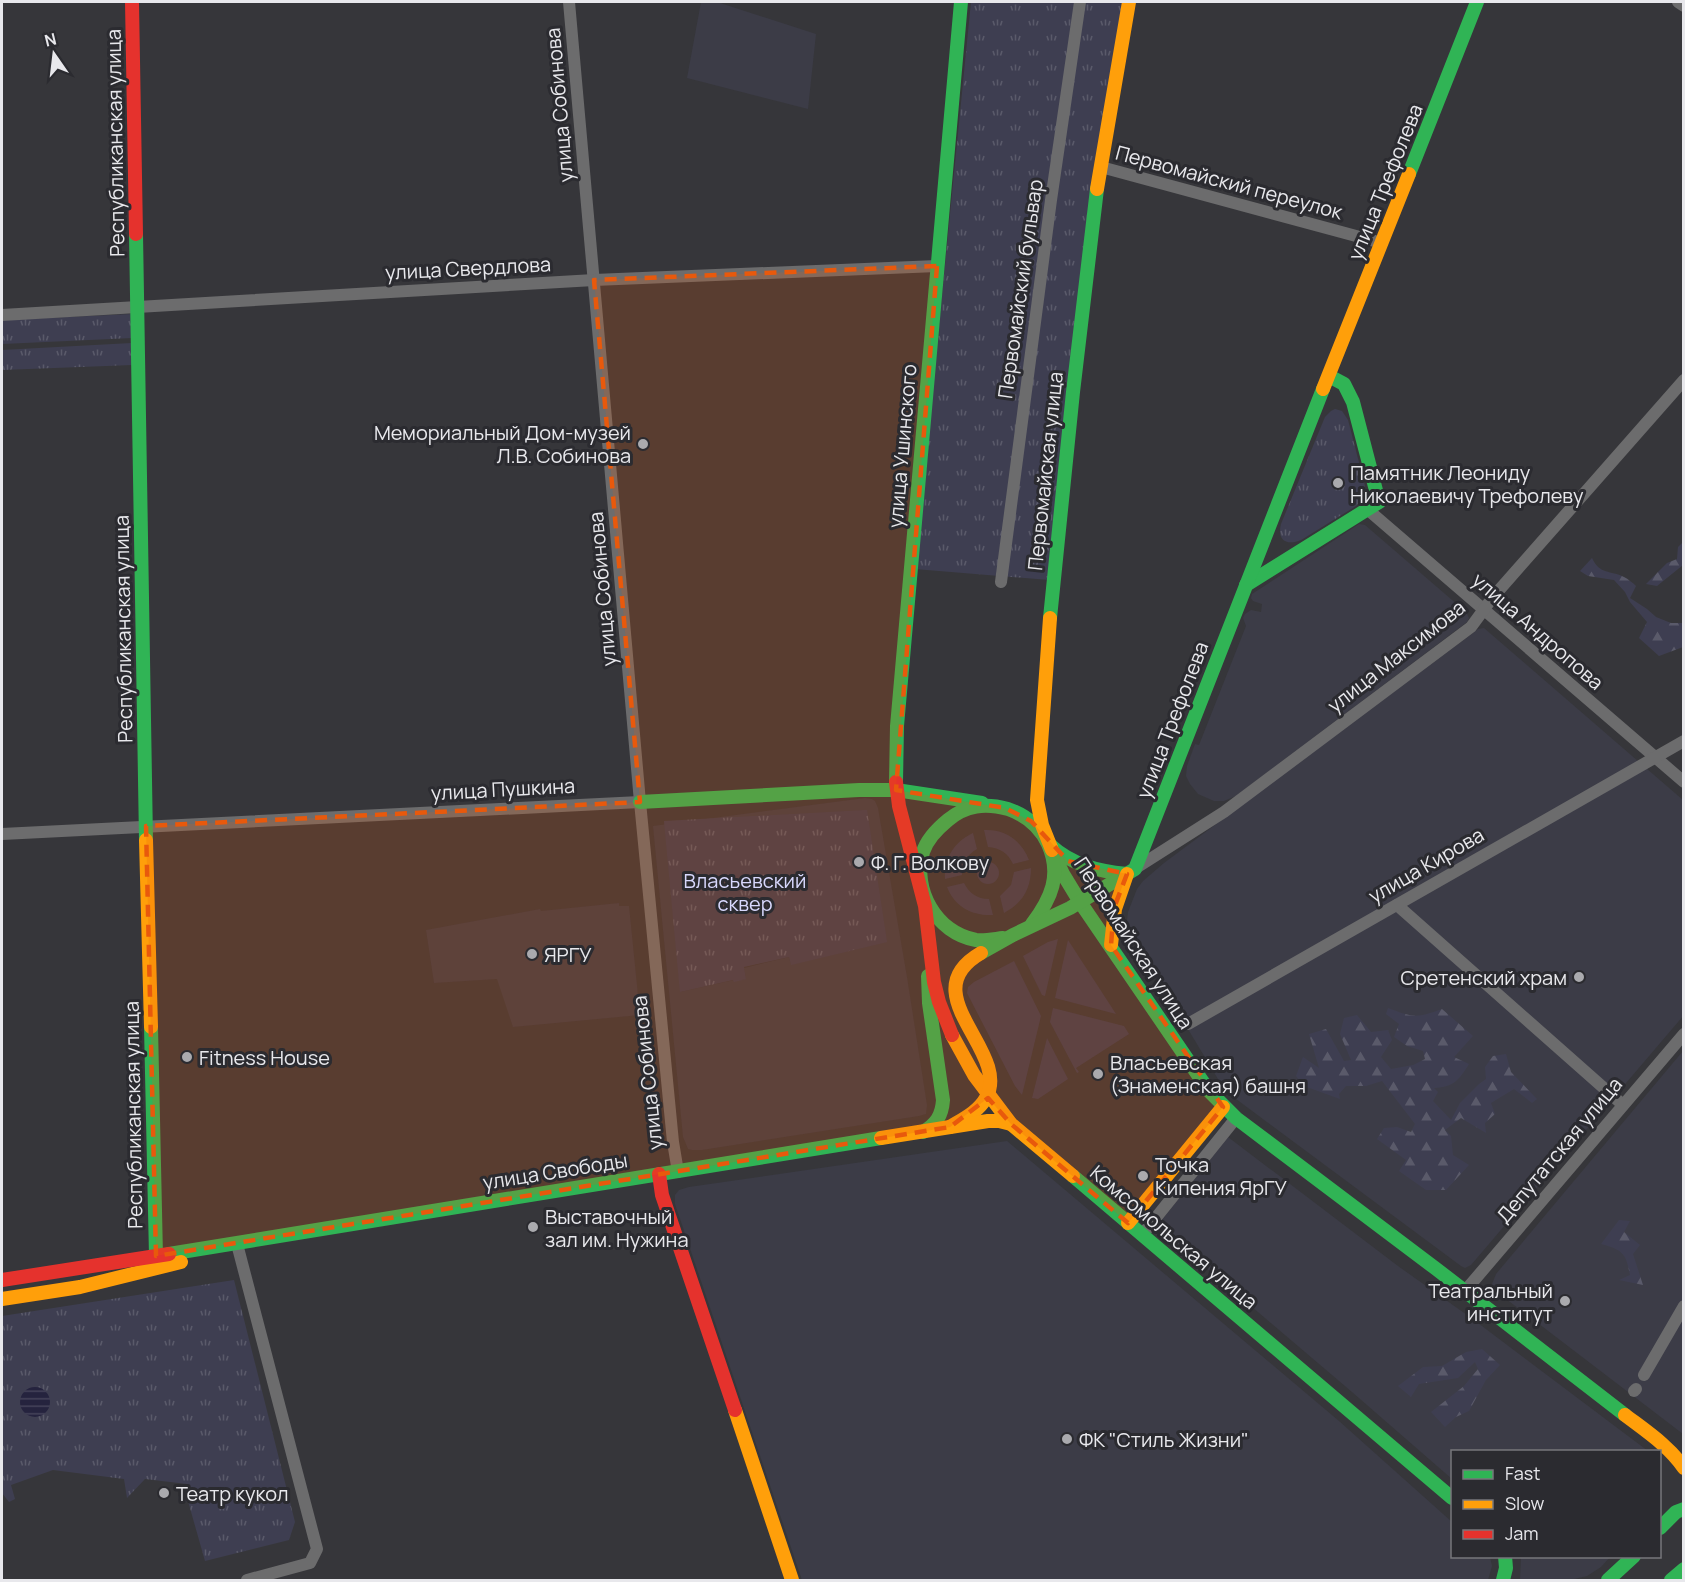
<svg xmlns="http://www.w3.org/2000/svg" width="1685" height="1582" viewBox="0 0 1685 1582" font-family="Manrope,sans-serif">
<defs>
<pattern id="forest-firs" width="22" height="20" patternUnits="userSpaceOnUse" patternTransform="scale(1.5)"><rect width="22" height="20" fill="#3e3e51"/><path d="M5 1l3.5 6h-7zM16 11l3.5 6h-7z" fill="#5a5a6a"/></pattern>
<pattern id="park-tufts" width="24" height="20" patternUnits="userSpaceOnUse" patternTransform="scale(1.5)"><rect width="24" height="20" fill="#3e3e51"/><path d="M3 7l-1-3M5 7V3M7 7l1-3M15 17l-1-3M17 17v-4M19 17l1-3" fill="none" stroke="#5a5a6a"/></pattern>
<pattern id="water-rules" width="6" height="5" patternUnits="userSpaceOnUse" patternTransform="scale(1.5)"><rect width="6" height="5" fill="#25233e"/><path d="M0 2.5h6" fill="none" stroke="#45435a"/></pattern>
</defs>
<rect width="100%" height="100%" fill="#36363a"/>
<!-- built -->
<g fill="#3c3c47" fill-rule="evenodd">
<polygon points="701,2 717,2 816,34 808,109 687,78"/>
<polygon points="1359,524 1365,525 1466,612 1469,618 1467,622 1236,796 1224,801 1214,801 1198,794 1190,784 1186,776 1187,766 1195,744 1199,745 1246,626 1243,618 1245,614 1251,610 1261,612 1262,604 1253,601 1251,598 1252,594"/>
<polygon points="1484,628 1683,800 1684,1015 1471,1265 1465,1268 1461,1266 1228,1093 1221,1084 1132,936 1127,921 1128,912 1137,889 1143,881 1164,863 1473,633 1478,629"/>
<path d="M865,798L872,799L875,801L878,808L907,977L927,1105L926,1114L919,1116L702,1150H692L688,1149L683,1137L653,826ZM867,810L791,964L789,957L744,968L746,979L734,980L680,992Z"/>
<polygon points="619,903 619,906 629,906 640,1015 513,1027 497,979 434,983 426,930 540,909 541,911"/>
<polygon points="1683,1051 1683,1434 1497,1292 1493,1288 1492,1284 1496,1274"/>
<polygon points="1228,1137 1398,1266 1474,1320 1648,1451 1452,1452 1452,1479 1352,1392 1157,1226"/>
<polygon points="1007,1141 1339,1421 1452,1522 1452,1556 1490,1557 1492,1566 1488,1580 802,1580 675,1204 675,1195 679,1190 689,1187"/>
<polygon points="1521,1557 1610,1557 1601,1567 1587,1576 1570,1580 1520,1580"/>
</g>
<!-- grass -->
<g fill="#3e3e51">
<path d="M984,830C1005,829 1021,840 1029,860L1013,864C1008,853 1000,848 988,847Z"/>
<path d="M973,833L977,849C967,855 961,863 962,875L945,879C944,858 954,842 973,833Z"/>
<circle cx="988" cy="873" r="11"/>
<path d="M1031,868C1031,888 1023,903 1004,913L1000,896L1011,885L1014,872Z"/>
<path d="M964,883C969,893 977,899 989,899L993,915C972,916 955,907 947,887Z"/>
<polygon points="1058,939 1045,996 1042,995 1023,956 1048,942"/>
<polygon points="1068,940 1116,1014 1055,998"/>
<polygon points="1014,961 1041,1016 1022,1095 1015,1086 967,993 968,987 974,982"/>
<polygon points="1053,1008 1124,1026 1129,1034 1076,1068 1079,1072 1077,1073 1050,1022"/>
<polygon points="1047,1038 1068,1079 1038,1099 1032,1098"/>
</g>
<!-- forest -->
<g fill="url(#forest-firs)">
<polygon points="1683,542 1683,565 1657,586 1646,584 1667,563 1677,559 1678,547"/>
<path d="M1592,558C1600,575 1610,570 1624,577C1628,579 1633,583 1636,586L1630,598L1647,609L1656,617L1671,623H1683V647L1659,656L1639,638L1647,622L1630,602L1625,592L1614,580L1588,576L1580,571Z"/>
<path d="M1388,1008C1414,1018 1417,1018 1442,1009L1473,1036L1454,1057L1469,1064C1459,1080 1454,1087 1434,1088L1438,1092L1433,1101L1451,1120L1460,1103L1479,1084L1486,1079L1485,1067L1493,1056L1506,1054L1511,1072L1537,1099L1532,1103L1514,1089L1491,1103L1495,1114L1485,1123L1486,1133L1461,1118L1445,1130L1451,1136L1453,1155L1469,1165L1446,1190H1426L1399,1171L1406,1160L1377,1139L1384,1128L1397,1127L1411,1132L1415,1124L1382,1081L1366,1086H1346L1339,1094L1340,1099L1304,1086L1296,1076L1303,1057L1319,1068L1309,1034L1326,1029L1344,1061L1351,1060L1340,1034L1344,1018L1357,1015L1371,1032L1388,1030L1392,1040L1381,1057L1391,1069L1413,1065L1425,1059L1423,1051L1407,1046L1394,1037L1399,1024L1386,1014Z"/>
<path d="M1619,1220L1630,1221L1624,1232L1640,1245L1633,1254L1643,1285L1619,1280L1630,1275C1626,1253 1623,1250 1601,1244Z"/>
<polygon points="1482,1349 1500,1365 1486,1380 1469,1411 1456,1417 1445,1427 1431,1412 1464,1386 1478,1369 1475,1362 1458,1378 1419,1384 1411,1397 1398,1386 1423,1367 1442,1366 1466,1352"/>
</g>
<!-- park -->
<g fill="url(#park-tufts)">
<polygon points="971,2 1125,2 1050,580 915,569"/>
<polygon points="133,314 132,338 2,344 2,320"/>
<polygon points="132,343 132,365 2,370 2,350"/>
<path d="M1335,409L1342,411L1348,420L1365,486L1364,496L1356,506L1301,540C1286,546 1277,540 1281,524L1325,417L1331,411Z"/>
<polygon points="867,810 887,942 791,965 789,957 744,967 746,979 734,982 733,980 680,992 664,821"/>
<polygon points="234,1280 295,1522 289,1540 205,1561 188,1501 179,1503 178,1497 187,1484 145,1479 127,1498 124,1479 53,1470 11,1485 15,1499 9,1502 2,1493 2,1316"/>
</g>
<!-- water -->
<circle fill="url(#water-rules)" cx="35" cy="1402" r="15"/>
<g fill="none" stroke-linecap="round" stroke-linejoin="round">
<!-- street -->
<g stroke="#6c6c6d" stroke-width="12">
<polyline points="569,2 640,802 673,1142 678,1172"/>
<polyline points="1678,2 1684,6"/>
<polyline points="1101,167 1382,243"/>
<polyline points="2,315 594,280 937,266"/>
<polyline points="1367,509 1684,782"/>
<polyline points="1001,582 1051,200 1080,2"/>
<polyline points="2,834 640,802"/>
<polyline points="1136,868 1224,812 1471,627 1493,597 1684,380"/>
<polyline points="1397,905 1623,1105"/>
<polyline points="1188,1024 1684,741"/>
<polyline points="1142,1235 1236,1118"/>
<polyline points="237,1244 317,1549 310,1563 247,1580"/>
<polyline points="1465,1291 1684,1034"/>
<polyline points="1644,1375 1684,1306"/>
<polyline points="1634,1391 1636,1389"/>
</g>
<!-- fast -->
<g stroke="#30b455" stroke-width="14">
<polyline points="1409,174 1477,2"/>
<polyline points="136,234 146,840"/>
<polyline points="1246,585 1379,502 1353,402 1344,384 1329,376"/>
<polyline points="1050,618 1073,392 1097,189"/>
<polyline points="896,782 897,726 961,2"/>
<polyline points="640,802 859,790 896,790 982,803"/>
<path d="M1050,845C1072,865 1097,871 1127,874"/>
<polyline points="1052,850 1063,874 1080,902 1209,1091 1236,1118 1435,1268 1625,1415"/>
<path d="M1003,938C994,939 984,941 976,940C936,933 912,889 923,852C927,839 937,829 948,820C966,805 985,803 1008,809C1025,815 1040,827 1048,844C1062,875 1051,899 1032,924"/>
<polyline points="981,953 1013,935 1070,908 1135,869 1323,389"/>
<polyline points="151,1027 156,1256"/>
<path d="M923,1132C936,1124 942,1116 943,1100L929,1003L928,976"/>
<polyline points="1073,1176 1452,1498"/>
<polyline points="169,1254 881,1138"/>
<polyline points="1660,1528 1676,1512 1684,1509"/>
<polyline points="1503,1580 1506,1568 1505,1556"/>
<polyline points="1608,1580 1634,1556"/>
<polyline points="1671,1580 1684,1569"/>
</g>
<!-- slow -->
<g stroke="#ff9f0a" stroke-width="14">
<polyline points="1097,189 1129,2"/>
<polyline points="1323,389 1409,174"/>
<polyline points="1050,618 1037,800 1042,825 1052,850"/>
<polyline points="146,840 151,1027"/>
<polyline points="1111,945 1115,909 1127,874"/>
<polyline points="952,1035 974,1075 1011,1124 1073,1176"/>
<path d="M950,1127C963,1119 978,1112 986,1098C1012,1051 910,994 981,953"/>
<polyline points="881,1138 988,1121 999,1121 1011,1124"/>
<polyline points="1128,1223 1223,1107"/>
<polyline points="2,1299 80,1287 181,1262"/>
<polyline points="735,1410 792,1580"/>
<path d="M1625,1415C1646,1431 1669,1446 1684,1468"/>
</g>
<!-- jam -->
<g stroke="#e5322d" stroke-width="14">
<polyline points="132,2 136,234"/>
<polyline points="896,782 899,806 925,906 934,982 939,1002 952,1035"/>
<polyline points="659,1174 662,1195 735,1410"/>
<polyline points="2,1280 169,1254"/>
</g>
</g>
<!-- marked area -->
<path fill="#e8590c" fill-opacity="0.2" stroke="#e8590c" stroke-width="4.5" stroke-dasharray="12 8" stroke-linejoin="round" d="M937,266L896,790L1005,808L1031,821L1068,861L1127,874L1114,908L1111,945L1223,1107L1128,1223L1011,1124L988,1098L950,1127L156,1256L146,826L640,802L594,280Z"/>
<!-- markers -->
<g fill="#aaaaae" stroke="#2b2b30" stroke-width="2">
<circle cx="643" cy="444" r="6"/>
<circle cx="1338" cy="483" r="6"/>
<circle cx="859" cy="862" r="6"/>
<circle cx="532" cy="954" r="6"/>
<circle cx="1579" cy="977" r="6"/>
<circle cx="187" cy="1057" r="6"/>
<circle cx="1098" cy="1074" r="6"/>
<circle cx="1143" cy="1176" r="6"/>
<circle cx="533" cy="1227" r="6"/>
<circle cx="1565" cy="1301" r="6"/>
<circle cx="1067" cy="1439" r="6"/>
<circle cx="164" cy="1493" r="6"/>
</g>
<g text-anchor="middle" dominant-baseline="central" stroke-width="6" stroke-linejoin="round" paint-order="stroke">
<!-- street labels -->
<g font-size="20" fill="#e8e8ec" stroke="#2b2b30">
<text transform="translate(559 105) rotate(-95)">улица Собинова</text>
<text transform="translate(115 143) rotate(-91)">Республиканская улица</text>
<text transform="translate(1229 182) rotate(15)">Первомайский переулок</text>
<text transform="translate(1385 182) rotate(-68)">улица Трефолева</text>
<text transform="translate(468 268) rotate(-3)">улица Свердлова</text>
<text transform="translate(1020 289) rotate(-82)">Первомайский бульвар</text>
<text transform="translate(902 446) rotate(-85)">улица Ушинского</text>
<text transform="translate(1045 471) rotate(-84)">Первомайская улица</text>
<text transform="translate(602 589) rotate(-95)">улица Собинова</text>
<text transform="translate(123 629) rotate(-91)">Республиканская улица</text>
<text transform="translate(1538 631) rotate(41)">улица Андропова</text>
<text transform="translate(1396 656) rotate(-38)">улица Максимова</text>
<text transform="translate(1172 720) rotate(-69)">улица Трефолева</text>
<text transform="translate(503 789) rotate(-3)">улица Пушкина</text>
<text transform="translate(1426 865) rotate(-30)">улица Кирова</text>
<text transform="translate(1134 943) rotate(57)">Первомайская улица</text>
<text transform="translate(647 1073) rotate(-96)">улица Собинова</text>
<text transform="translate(133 1115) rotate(-91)">Республиканская улица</text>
<text transform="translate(1559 1150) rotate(-50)">Депутатская улица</text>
<text transform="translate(555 1171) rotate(-9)">улица Свободы</text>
<text transform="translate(1174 1237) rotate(40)">Комсомольская улица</text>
</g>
<!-- poi labels -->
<g font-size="20" fill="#e8e8ec" stroke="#2b2b30" text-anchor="start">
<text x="631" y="432" text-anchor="end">Мемориальный Дом-музей<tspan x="631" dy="23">Л.В. Собинова</tspan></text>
<text x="1350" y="472">Памятник Леониду<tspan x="1350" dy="23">Николаевичу Трефолеву</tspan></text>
<text x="871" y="862">Ф. Г. Волкову</text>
<text x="544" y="954">ЯРГУ</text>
<text x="1567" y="977" text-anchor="end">Сретенский храм</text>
<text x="199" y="1057">Fitness House</text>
<text x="1110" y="1062">Власьевская<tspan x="1110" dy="23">(Знаменская) башня</tspan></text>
<text x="1155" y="1164">Точка<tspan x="1155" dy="23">Кипения ЯрГУ</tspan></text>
<text x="545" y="1216">Выставочный<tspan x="545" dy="23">зал им. Нужина</tspan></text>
<text x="1553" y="1290" text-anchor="end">Театральный<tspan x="1553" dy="23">институт</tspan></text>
<text x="1079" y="1439">ФК "Стиль Жизни"</text>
<text x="176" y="1493">Театр кукол</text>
</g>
<!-- park labels -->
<g font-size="20" fill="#d8d8fd" stroke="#2b2b30">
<text x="745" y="880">Власьевский<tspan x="745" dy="23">сквер</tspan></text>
</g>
</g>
<!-- border -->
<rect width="1685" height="1582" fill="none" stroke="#e8e8ec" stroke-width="6"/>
<!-- legend -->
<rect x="1451" y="1450" width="210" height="108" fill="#2b2b30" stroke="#77777b" stroke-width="1.5"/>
<rect x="1463" y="1470" width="30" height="9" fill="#30b455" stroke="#77777b" stroke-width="1.5"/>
<text x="1505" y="1480" font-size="18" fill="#e8e8ec">Fast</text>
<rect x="1463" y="1500" width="30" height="9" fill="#ff9f0a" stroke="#77777b" stroke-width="1.5"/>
<text x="1505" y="1510" font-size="18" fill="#e8e8ec">Slow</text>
<rect x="1463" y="1530" width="30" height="9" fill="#e5322d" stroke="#77777b" stroke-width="1.5"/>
<text x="1505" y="1540" font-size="18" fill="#e8e8ec">Jam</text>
<!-- north arrow -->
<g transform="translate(54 54) rotate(346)" stroke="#2b2b30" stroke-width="4.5" paint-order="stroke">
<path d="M0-4.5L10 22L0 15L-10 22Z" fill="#e8e8ec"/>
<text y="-9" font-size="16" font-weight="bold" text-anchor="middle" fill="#e8e8ec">N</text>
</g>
</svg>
